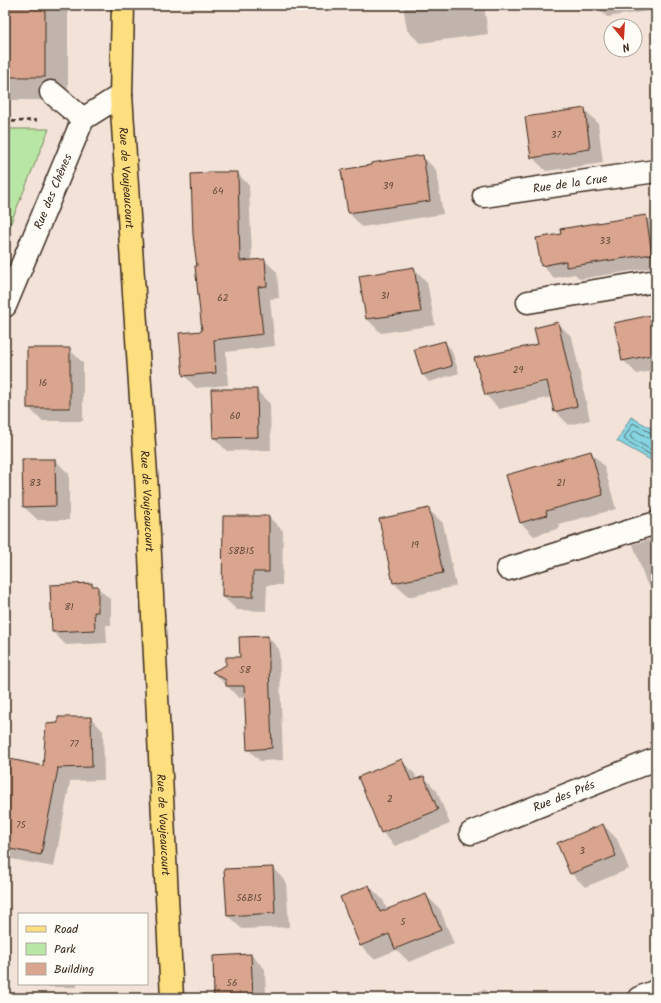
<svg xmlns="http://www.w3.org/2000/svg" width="661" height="1003" viewBox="0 0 661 1003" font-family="Kalam,sans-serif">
<rect width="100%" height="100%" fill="#f2e2d8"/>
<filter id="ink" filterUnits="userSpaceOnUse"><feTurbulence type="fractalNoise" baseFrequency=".025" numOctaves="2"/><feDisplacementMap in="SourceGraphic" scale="8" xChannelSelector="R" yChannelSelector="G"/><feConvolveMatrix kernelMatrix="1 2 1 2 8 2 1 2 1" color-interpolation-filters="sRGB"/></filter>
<g filter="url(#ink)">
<!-- green -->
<polygon fill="#b8e6a4" stroke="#7a8861" points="5,129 49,129 5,237"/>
<!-- water -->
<polygon fill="#85d4e2" stroke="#679094" points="631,417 656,431 656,463 617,441"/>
<!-- shadow -->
<g fill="#0003" fill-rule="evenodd">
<rect x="5" y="5" width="63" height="95"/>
<polygon points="403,5 484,5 488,34 420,43 407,30"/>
<polygon points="595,5 656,5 656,10 607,17"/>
<polygon points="584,109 598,123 603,163 546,171 532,157"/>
<polygon points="422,156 436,170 443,214 362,227 349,213 342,171"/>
<polygon points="237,173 249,185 252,261 264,260 277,272 279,298 270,299 275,346 226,352 228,385 196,388 184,375 203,332 198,267"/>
<polygon points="645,216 656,227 656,267 580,279 575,274 554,278 542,265 562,234"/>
<polygon points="414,268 427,282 435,325 381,333 367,319"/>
<polygon points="656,315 656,370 637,374 623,360"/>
<path d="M558,323L572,337L590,420L569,425L555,411L551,397L499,409L486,395L539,345ZM551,379L552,381L493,394V392Z"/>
<polygon points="444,342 451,349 459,373 429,382 423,375"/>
<polygon points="69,349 83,363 83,421 42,421 28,407"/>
<polygon points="256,390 270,404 271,450 227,451 214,438"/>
<polygon points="591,452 604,466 616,509 559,524 560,528 534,536 520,522"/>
<polygon points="55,460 69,474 69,520 38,520 24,507"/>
<polygon points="429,510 443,523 456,586 408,597 394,583"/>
<polygon points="224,517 269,517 283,531 282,585 267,585 266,611 237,610 223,597"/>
<polygon points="656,538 656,593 646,582 633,544"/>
<polygon points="92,584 95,587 97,587 111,600 111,625 106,625 107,643 66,645 53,632"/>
<polygon points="268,637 279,649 283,760 260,761 248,749 246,697 239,698 213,672 241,658"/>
<polygon points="91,718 103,731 104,780 69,781 70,782 54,867 6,858 5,786 44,767 59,724"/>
<polygon points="401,760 415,774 417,780 424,777 437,791 450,824 395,846 382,832"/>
<polygon points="603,825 617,839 629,869 585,887 571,873"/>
<polygon points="273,868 286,882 289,927 242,929 228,916"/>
<polygon points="369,886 383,900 387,910 426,895 440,909 454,944 409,962 397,950 374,959 361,946"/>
<polygon points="251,955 265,969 266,998 211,998 211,995 215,995"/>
<polygon points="32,984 77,984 77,987 35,987"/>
<polygon points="484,989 494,998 463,998"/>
</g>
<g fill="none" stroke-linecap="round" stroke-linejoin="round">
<!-- shore -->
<g stroke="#596e6c" stroke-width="1">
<polyline points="656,435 653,434 633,423 624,438 625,440 656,458"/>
<polyline points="656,440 650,439 635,430 630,436 631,438 656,453"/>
</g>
</g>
<!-- building -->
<g fill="#d9a58e" stroke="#3b2a1e">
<rect x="5" y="5" width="40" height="72"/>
<polygon points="585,108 590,149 531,158 525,117"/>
<polygon points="423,155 430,201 348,213 341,170 371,165 371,163"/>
<polygon points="208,172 238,172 240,261 265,259 267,286 258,287 263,334 214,340 216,373 183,376 179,333 202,331 195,266 197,266 193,235 191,174 208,173"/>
<polygon points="646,215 652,254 566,267 566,261 541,266 536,238 561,234 560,229"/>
<polygon points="414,267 421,312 366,319 359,276"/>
<polygon points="656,314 656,354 622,361 614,323"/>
<polygon points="558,322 577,406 554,412 547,381 485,395 474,358 538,344 534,328"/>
<polygon points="445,341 452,366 422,375 414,349"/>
<rect x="27" y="348" width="43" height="60"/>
<polygon points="211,389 257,389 258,437 213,438"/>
<polygon points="591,451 603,495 546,511 547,515 520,523 506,475"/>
<polygon points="22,459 55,459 56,506 23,507"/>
<polygon points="429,508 443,573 393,583 379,519"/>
<polygon points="223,516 269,516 269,572 253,572 253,597 222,597"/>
<polygon points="92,583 92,586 98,586 98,612 94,612 95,630 52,632 50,585"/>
<polygon points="268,636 272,748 247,750 244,686 226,686 226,680 212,672 226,665 226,657 240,657 239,637"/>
<polygon points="58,717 91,717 92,767 57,768 58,769 41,855 5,848 5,782 10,759 43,766 46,724 58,723"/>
<polygon points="402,759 411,781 424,776 438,810 381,833 358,777"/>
<polygon points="603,824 616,856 570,874 557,843"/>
<polygon points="273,867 275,913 227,916 224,869"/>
<polygon points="369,885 380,912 426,894 441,930 395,949 389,934 360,946 340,897"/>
<polygon points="251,954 253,998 214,998 213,956"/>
</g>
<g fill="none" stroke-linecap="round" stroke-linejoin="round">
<!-- minor casing -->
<g stroke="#3b2a1e" stroke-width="25">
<g id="minor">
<polyline points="51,92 83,119"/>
<path id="s1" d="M484,196L656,171"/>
<polyline points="528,302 656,281"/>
<path id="s2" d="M5,306L83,119L121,95"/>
<polyline points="508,569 656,523"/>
<path id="s3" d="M471,833L656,759"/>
<polyline points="639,998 656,991"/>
</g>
</g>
<!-- major casing -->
<g stroke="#3b2a1e" stroke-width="25">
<g id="major">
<path id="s4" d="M123,5L121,95L146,475L172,998"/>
</g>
</g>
<!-- path -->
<polyline stroke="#3b2a1e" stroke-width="2.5" stroke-dasharray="4 3" stroke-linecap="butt" points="5,122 40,120"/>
<!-- minor -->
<use href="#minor" stroke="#fdfcf7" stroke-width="22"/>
<!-- major -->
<use href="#major" stroke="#fedf80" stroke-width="22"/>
</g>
</g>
<g text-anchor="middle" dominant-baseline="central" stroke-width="3" stroke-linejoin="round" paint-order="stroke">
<!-- number labels -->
<g font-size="10" fill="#62493a">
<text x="556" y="135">37</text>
<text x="388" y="186">39</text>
<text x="218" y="191">64</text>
<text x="605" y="241">33</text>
<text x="385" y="296">31</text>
<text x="223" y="298">62</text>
<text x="518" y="370">29</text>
<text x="43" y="383">16</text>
<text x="235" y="416">60</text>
<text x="35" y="483">83</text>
<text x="561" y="483">21</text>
<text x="415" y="545">19</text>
<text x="241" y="551">58BIS</text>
<text x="69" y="607">81</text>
<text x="245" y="670">58</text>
<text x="74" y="744">77</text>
<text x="390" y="799">2</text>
<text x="21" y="825">75</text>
<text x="582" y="851">3</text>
<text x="249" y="898">56BIS</text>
<text x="403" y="922">5</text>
<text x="232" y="983">56</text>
</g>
<!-- street labels -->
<g font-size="12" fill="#3b2a1e" stroke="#fdfcf7">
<text stroke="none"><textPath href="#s4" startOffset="173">Rue de Voujeaucourt</textPath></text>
<text stroke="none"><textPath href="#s1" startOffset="87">Rue de la Crue</textPath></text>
<text stroke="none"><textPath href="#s2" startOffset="124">Rue des Chênes</textPath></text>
<text stroke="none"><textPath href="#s4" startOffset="497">Rue de Voujeaucourt</textPath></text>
<text stroke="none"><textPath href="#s3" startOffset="100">Rue des Prés</textPath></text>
<text stroke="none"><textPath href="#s4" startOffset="821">Rue de Voujeaucourt</textPath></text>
</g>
</g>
<!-- margin -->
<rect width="661" height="1003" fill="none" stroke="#fdfcf7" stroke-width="20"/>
<rect x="10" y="10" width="641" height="983" fill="none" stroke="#3b2a1e" stroke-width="1.5" filter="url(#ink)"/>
<!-- legend -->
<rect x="18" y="913" width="130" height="72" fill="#fdfcf7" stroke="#afa8a0"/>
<rect x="26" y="926" width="20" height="6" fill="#fedf80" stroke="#afa8a0"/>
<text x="54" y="933" font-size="12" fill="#3b2a1e">Road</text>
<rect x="26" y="943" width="20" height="12" fill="#b8e6a4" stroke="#afa8a0"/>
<text x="54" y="953" font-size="12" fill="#3b2a1e">Park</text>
<rect x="26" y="963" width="20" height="12" fill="#d9a58e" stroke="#afa8a0"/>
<text x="54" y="973" font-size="12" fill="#3b2a1e">Building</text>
<!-- north arrow -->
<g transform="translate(623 38) rotate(162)"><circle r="19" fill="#fdfcf7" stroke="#afa8a0"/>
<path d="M0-3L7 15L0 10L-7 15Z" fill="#c8321e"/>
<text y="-6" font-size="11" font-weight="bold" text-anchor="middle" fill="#3b2a1e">N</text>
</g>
</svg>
